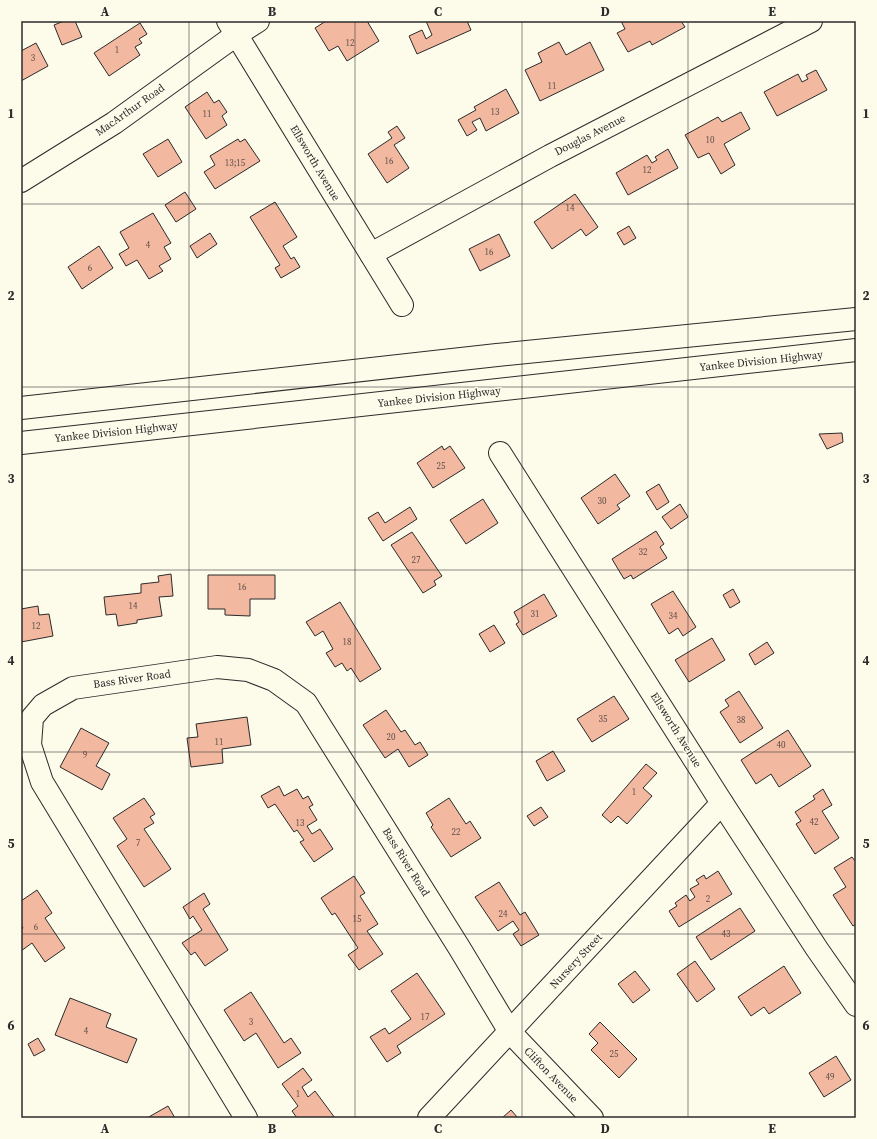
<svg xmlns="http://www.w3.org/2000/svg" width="877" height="1139" viewBox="0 0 877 1139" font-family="'Source Serif 4',serif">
<rect width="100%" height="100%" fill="#fdfbea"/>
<!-- building -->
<g fill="#f2b8a0" stroke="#2b2b2b">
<polygon points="64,21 75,21 82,37 62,45 54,25"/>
<polygon points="326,21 367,21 379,41 347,61 338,46 329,51 315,28"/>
<polygon points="426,21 467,21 471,30 417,54 409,36 422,30 426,39 432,35"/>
<polygon points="621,21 681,21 685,27 652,45 650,41 628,52 617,33 625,29"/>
<polygon points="140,23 147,34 139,39 142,43 135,47 140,55 109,76 94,53"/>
<polygon points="559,42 566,55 590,42 604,70 540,101 525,70 542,62 538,53"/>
<polygon points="36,43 48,66 21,81 21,51"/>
<polygon points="816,70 827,90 777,116 764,92 798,74 802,82 808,79 806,75"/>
<polygon points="506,89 519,113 486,131 480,118 472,122 477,130 467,136 458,120 476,110 474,107"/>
<polygon points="207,92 214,103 219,100 227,112 222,116 227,125 206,139 185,107"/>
<polygon points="741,112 750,129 724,144 735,165 721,174 709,153 698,158 685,135 718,117 722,122"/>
<polygon points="397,126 405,138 394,145 409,168 387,183 368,154 392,138 388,132"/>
<polygon points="168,139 182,162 158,177 143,154"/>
<polygon points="238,139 240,142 245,139 260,161 215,189 204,172 215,165 210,156"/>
<polygon points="668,149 678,168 628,195 616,173 647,155 652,163 657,160 655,157"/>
<polygon points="185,192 196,209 176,222 165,205"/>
<polygon points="575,194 598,227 586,236 581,229 552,249 534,222"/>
<polygon points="275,202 297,237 283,246 291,259 294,257 300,267 281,278 275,268 280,265 250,217"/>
<polygon points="153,213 171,243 164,247 171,259 159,266 163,271 149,279 137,260 126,266 119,254 129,248 120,232"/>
<polygon points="629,226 636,238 624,245 617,233"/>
<polygon points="210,233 217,244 197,258 190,246"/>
<polygon points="499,234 510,256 480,271 469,249"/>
<polygon points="99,246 113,268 82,289 68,267"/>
<polygon points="842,433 843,442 827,449 819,434"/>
<polygon points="442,446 444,450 450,446 465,468 433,488 417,463"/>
<polygon points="615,474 630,496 617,505 620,509 598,524 581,498"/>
<polygon points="659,484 669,502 657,510 646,492"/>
<polygon points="483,499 498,523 466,544 450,520"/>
<polygon points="680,504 688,517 671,529 662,517"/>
<polygon points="410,507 417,519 383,541 368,518 378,512 385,523"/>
<polygon points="656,531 664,544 660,547 667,558 633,579 631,575 624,579 612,559"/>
<polygon points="412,532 442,576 434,581 436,585 423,593 391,545"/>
<polygon points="171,574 173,596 159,597 162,616 137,620 137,623 118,626 116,614 106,615 104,597 141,593 141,584 159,582 158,576"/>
<polygon points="208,575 275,575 275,599 250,599 250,616 225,615 225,609 208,609"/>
<polygon points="733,589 740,602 730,608 723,595"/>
<polygon points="673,591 696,627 683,636 678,628 669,634 651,604"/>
<polygon points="544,594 557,616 523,635 516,624 519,622 514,612"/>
<polygon points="340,602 381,669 360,682 351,668 347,671 342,663 335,667 326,653 333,649 323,631 315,636 306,622"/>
<polygon points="38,606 39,615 49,614 53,636 21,642 21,609"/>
<polygon points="494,625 505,643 490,652 479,634"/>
<polygon points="712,638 725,660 689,682 675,660"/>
<polygon points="767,642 774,653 755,665 749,654"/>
<polygon points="739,691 763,728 740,743 720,712 729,706 725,700"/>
<polygon points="614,696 629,719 592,742 577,719"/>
<polygon points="386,710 401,732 405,730 415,745 420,742 428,755 409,767 398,749 385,758 363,725"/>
<polygon points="247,717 251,745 222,749 223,763 191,767 187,738 198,737 196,724"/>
<polygon points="81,728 109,743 96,766 110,774 102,790 60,767"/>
<polygon points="788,730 811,766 779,787 771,774 756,784 741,760"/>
<polygon points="553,751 565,771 547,781 536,761"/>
<polygon points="646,764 657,773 643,788 652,796 627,824 618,816 611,823 602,815"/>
<polygon points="279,786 284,796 297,789 303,799 308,796 313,805 309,807 317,820 307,826 312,834 320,829 333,849 314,862 300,842 304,840 297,830 294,832 275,804 268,808 261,796"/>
<polygon points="823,789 832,805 822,811 839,838 815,854 796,824 801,821 795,812 815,799 813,796"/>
<polygon points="144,798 155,814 150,817 154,823 144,829 171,869 144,887 117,846 127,839 113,818"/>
<polygon points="449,798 466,824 470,821 481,838 451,857 431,827 433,825 426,813"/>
<polygon points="541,807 548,817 534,826 527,816"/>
<polygon points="852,857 855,861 856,860 856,924 853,926 833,895 846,887 834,868"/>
<polygon points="718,871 732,894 679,927 669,911 677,906 675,903 686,895 690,901 695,897 690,889 699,884 696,880 704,875 706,879"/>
<polygon points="354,876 365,893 360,896 378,924 367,931 383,954 359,970 348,955 358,948 335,913 332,915 321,898"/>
<polygon points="499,882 520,915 525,912 539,935 521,946 513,934 519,930 513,921 498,931 475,897"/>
<polygon points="37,890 52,913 45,918 65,948 45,962 32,943 21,951 21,930 23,928 21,925 21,901"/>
<polygon points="204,893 210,904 203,909 228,950 205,966 195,952 191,955 182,943 202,930 193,916 190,919 183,907"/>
<polygon points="740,908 755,931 711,960 696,937"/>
<polygon points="695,961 715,989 697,1002 677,974"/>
<polygon points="784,966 801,993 769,1014 764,1007 751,1016 738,997"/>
<polygon points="635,971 650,990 633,1003 618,984"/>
<polygon points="417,973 445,1014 397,1046 401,1053 387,1062 370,1037 385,1028 389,1034 411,1019 391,991"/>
<polygon points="251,992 284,1043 291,1038 301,1053 278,1068 256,1033 244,1041 224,1010"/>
<polygon points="70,998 111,1014 106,1027 137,1039 127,1063 55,1035"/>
<polygon points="600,1022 637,1059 619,1078 591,1050 598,1043 589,1034"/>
<polygon points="38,1038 45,1050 34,1056 28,1044"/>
<polygon points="836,1056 851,1080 824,1097 809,1073"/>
<polygon points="303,1068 312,1080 302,1087 308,1097 315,1091 335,1118 297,1118 292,1111 298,1106 282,1084"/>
<polygon points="168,1106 175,1118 147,1118"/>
<polygon points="511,1110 518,1118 502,1118"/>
</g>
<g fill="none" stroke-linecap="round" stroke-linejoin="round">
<!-- minor casing -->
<g stroke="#2b2b2b" stroke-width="24">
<g id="minor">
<polyline points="228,21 402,305"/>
<polyline points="21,181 114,123 236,35 258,21"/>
<polyline points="371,254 550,156 811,21"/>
<polyline points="500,453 722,803 817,949 856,1005"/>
<polyline points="246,1118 42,782 30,745 32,718 43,705 73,688 217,667 248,670 274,680 306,703 460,949 510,1032 592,1118"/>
<polyline points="429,1118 722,803"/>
</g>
</g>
<!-- highway casing -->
<g stroke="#2b2b2b" stroke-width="24">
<g id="highway">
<polyline points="21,408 497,355 856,319"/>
<polyline points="21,443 856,350"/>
</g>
</g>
<!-- minor -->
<use href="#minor" stroke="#fdfbea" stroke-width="22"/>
<!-- highway -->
<use href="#highway" stroke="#fdfbea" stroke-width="22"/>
</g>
<!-- grid -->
<path fill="none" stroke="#2b2b2b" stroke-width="1" stroke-opacity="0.55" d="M189,21V1118M355,21V1118M522,21V1118M688,21V1118M21,204H856M21,387H856M21,570H856M21,752H856M21,934H856"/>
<g text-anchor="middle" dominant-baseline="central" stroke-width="3" stroke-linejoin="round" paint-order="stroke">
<!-- number labels -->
<g font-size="9" fill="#5d4e48">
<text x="350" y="43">12</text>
<text x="117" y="50">1</text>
<text x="33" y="58">3</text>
<text x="552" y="86">11</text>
<text x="495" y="112">13</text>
<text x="207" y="114">11</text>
<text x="710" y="140">10</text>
<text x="389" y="161">16</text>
<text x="235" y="163">13;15</text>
<text x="647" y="170">12</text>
<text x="570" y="208">14</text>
<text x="148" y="245">4</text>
<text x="489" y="252">16</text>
<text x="90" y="268">6</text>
<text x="441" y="466">25</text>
<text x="602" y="501">30</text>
<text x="643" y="552">32</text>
<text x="416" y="560">27</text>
<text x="242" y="587">16</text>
<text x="133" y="606">14</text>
<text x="535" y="614">31</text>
<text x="673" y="616">34</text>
<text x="36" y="626">12</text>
<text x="347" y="642">18</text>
<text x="603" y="719">35</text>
<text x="741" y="720">38</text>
<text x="391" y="737">20</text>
<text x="219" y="742">11</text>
<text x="781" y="745">40</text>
<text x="85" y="755">9</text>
<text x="634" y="792">1</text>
<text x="814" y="822">42</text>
<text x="300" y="823">13</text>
<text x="456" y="832">22</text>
<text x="138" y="843">7</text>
<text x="708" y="899">2</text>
<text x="503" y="914">24</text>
<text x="357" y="919">15</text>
<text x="36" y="927">6</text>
<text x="726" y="934">43</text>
<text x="425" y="1017">17</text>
<text x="251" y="1022">3</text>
<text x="86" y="1031">4</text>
<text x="614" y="1054">25</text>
<text x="830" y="1077">49</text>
<text x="298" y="1094">1</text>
</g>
<!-- street labels -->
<g font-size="11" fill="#2b2b2b" stroke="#fdfbea">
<text transform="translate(130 110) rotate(-35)">MacArthur Road</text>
<text transform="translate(590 135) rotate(-27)">Douglas Avenue</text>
<text transform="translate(315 163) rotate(59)">Ellsworth Avenue</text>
<text transform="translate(761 361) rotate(-6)">Yankee Division Highway</text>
<text transform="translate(439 397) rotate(-6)">Yankee Division Highway</text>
<text transform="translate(116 432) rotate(-6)">Yankee Division Highway</text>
<text transform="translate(132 679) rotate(-8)">Bass River Road</text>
<text transform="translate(676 730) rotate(58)">Ellsworth Avenue</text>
<text transform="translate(406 862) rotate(58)">Bass River Road</text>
<text transform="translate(576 961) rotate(-47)">Nursery Street</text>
<text transform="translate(551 1075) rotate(46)">Clifton Avenue</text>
</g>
</g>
<!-- border -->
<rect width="877" height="1139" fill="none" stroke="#fdfbea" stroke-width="44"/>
<rect x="22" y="22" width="833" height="1095" fill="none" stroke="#2b2b2b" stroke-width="1.5"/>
<g font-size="13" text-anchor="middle" font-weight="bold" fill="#2b2b2b">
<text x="105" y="16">A</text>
<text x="272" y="16">B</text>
<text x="438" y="16">C</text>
<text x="605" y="16">D</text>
<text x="772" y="16">E</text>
<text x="11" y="118">1</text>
<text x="866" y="118">1</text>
<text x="11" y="300">2</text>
<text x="866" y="300">2</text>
<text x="11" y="483">3</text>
<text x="866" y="483">3</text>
<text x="11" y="665">4</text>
<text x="866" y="665">4</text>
<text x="11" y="848">5</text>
<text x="866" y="848">5</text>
<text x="11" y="1030">6</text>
<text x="866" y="1030">6</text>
<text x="105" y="1133">A</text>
<text x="272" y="1133">B</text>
<text x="438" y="1133">C</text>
<text x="605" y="1133">D</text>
<text x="772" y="1133">E</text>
</g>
</svg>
